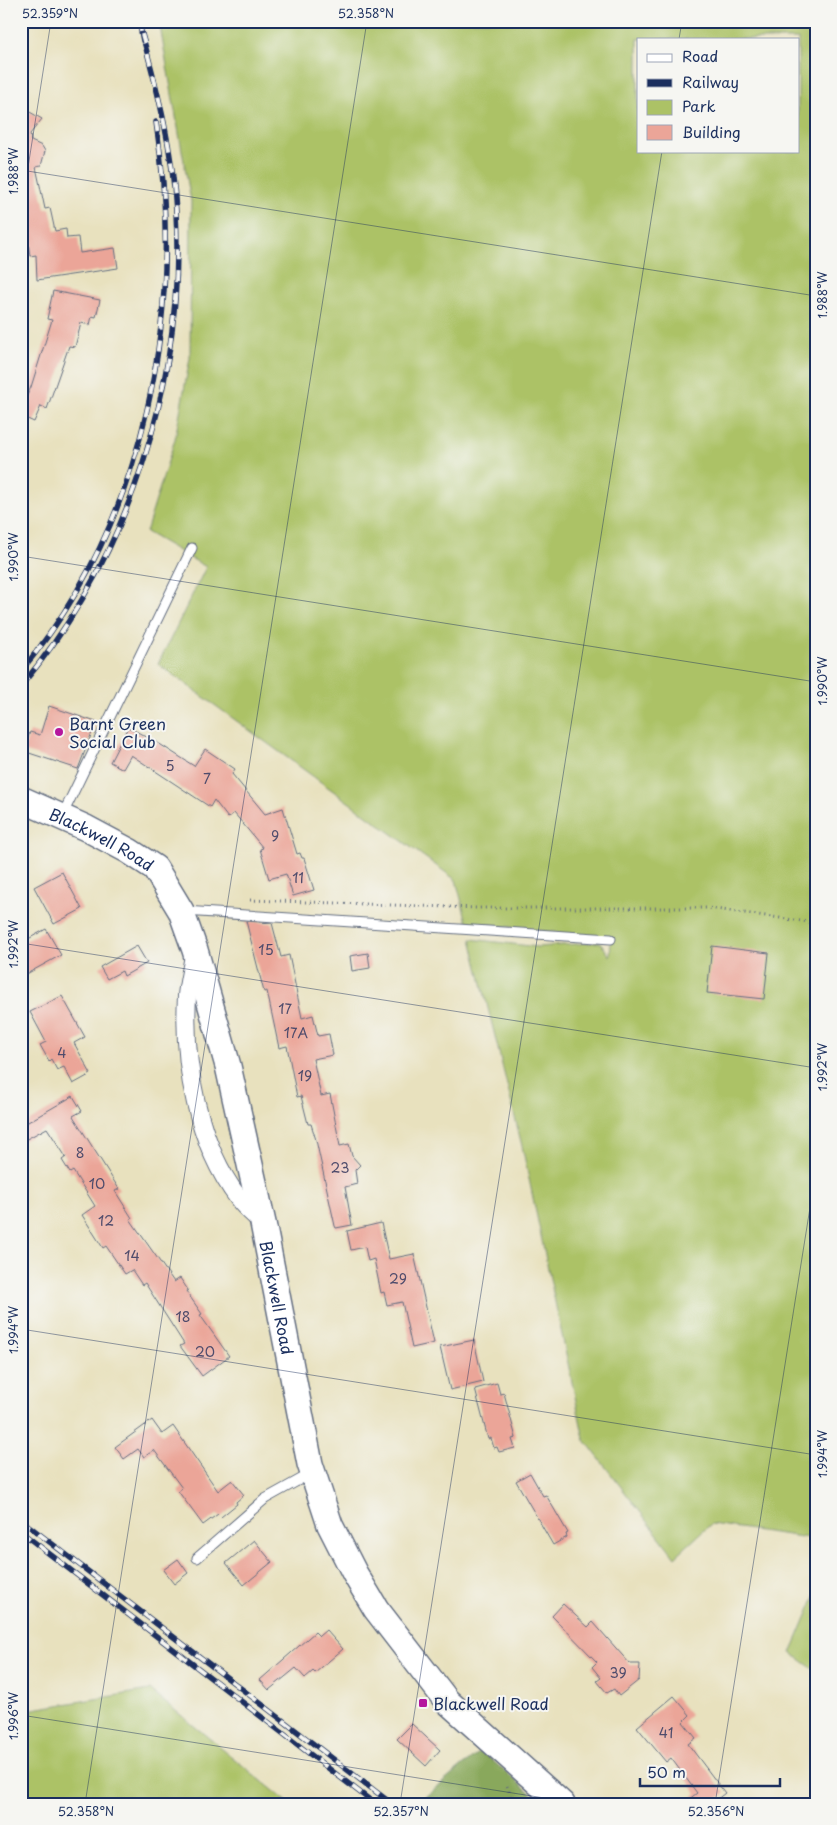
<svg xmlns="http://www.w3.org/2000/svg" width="837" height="1825" viewBox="0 0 837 1825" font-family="'Playpen Sans',sans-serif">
<rect width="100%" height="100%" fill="#f6f6f2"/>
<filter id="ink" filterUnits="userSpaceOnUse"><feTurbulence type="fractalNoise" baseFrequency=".02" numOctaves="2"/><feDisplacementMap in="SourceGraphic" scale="10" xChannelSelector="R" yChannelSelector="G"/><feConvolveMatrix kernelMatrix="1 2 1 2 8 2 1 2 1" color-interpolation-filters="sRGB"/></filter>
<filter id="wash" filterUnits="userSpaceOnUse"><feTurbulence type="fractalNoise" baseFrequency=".0096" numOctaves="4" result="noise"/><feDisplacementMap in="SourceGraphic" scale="20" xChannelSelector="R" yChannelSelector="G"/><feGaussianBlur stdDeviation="1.12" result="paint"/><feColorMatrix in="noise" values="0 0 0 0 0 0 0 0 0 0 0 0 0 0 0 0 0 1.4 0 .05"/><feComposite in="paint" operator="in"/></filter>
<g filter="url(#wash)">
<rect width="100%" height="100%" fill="#e8e1be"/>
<!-- green -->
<g fill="#acc266" stroke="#647862" fill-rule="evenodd">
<path d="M159,21H816V1539L711,1524L675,1557L584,1439L522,1146L471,939L538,947L600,942L610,956L611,939L467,922L456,880L158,664L206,567L146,532L175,439L190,358L191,201ZM638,39H798V151H638Z"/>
<polygon points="816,1594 816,1671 791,1653"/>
<polygon points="150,1690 290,1804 21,1804 21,1711"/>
</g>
<!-- forest -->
<polygon fill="#89a85b" stroke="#526c5c" points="481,1751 544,1804 423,1804 420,1801"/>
<g id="blocks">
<!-- building -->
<g fill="#eba598">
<polygon points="21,107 42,119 30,134 31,141 42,146 45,151 41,166 36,167 45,209 50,208 55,231 66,229 67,238 78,237 80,253 115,248 118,268 37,280 36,255 30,256 28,242 24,242 21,230"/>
<polygon points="53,291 100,300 96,317 92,316 90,325 81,323 75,347 69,346 47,409 41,406 34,422 21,416 21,408 31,387 52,320 47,319"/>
<polygon points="49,706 96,722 78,769 23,751 30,732 40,735"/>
<polygon points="128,727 158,743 194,766 205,749 235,769 232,774 265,814 283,808 297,854 300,853 302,858 304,858 314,890 293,896 286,874 269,879 260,849 263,848 234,813 228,818 214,800 210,807 131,755 123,769 110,762"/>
<polygon points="62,872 82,909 54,924 34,887"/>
<polygon points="246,921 272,923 281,957 289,955 302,1018 313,1015 318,1036 329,1034 333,1055 313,1059 321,1096 330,1094 340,1146 349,1144 352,1156 360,1165 355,1170 357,1184 345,1187 352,1225 336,1228 335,1226 316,1140 311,1124 308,1124 301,1096 297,1097 287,1046 279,1048 267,991 264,992"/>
<polygon points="46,929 61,955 21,977 21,943"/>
<polygon points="137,946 147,963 124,976 122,971 107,979 100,967"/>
<polygon points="712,946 769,953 764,999 707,993"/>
<polygon points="368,953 370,968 352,971 350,956"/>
<polygon points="62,996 85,1037 74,1043 91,1074 73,1084 64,1067 57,1070 51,1059 49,1061 40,1045 46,1042 30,1012"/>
<polygon points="73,1096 82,1111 73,1116 119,1189 115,1191 132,1218 130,1219 174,1282 180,1278 188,1290 186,1291 202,1314 200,1315 229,1356 202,1376 180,1346 184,1344 145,1283 142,1285 132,1270 125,1274 106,1246 103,1248 82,1215 95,1206 73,1171 70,1173 62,1160 66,1157 47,1128 21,1142 21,1126"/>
<polygon points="381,1223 389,1259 414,1254 434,1343 412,1348 402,1302 387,1305 384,1292 381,1293 374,1259 368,1261 365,1247 351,1250 347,1231"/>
<polygon points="474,1340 483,1382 450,1390 440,1347"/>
<polygon points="497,1383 500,1394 504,1393 516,1438 512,1439 515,1448 499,1452 497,1447 494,1448 491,1438 488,1439 475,1389"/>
<polygon points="152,1420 162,1434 173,1426 218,1491 232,1480 244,1495 236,1502 237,1504 221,1517 218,1514 203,1525 178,1491 182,1488 154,1450 144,1457 138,1449 124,1459 115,1447"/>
<polygon points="530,1473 543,1496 546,1495 568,1533 566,1534 567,1537 553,1545 516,1481"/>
<polygon points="254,1540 272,1562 244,1585 226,1563"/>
<polygon points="178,1559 188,1573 174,1584 163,1570"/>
<polygon points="563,1604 588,1627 593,1622 630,1664 640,1664 639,1680 619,1696 614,1689 607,1693 597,1681 601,1678 592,1667 597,1662 552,1616"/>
<polygon points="326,1630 343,1649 315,1673 313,1671 305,1678 296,1668 269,1690 260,1680 315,1632 319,1636"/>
<polygon points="674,1696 690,1715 683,1722 696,1738 688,1744 725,1793 711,1804 683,1804 697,1793 671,1758 666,1762 637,1727"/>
<polygon points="412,1724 440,1750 426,1766 397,1739"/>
</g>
</g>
</g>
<g filter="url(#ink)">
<use href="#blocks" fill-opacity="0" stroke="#636d80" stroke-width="1"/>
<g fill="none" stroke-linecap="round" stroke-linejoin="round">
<!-- lane casing -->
<g stroke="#636d80" stroke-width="11">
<g id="lane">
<polyline points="62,816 192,548"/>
<polyline points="184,911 611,939"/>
<polyline points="197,1558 265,1499 310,1474"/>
</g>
</g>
<!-- street casing -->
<g stroke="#636d80" stroke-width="20">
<path id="street" d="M194,955C192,969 188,983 187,996C183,1064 197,1143 239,1199C245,1208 255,1215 263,1223"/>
</g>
<!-- secondary casing -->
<g stroke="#636d80" stroke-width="28">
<g id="secondary">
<path id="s1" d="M21,799L86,828L129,851L155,868L181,911L195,950L228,1066L263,1223L310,1464L330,1525L355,1574L376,1609L447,1701L562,1804"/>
</g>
</g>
<!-- path -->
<g stroke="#636d80" stroke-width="3" stroke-dasharray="1 4" stroke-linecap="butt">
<polyline points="250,900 477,908 708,908 816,923"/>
<polyline points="507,1786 514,1804"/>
</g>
<!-- lane -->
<use href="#lane" stroke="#fff" stroke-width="9"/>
<!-- street -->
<use href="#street" stroke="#fff" stroke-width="18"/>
<!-- secondary -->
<use href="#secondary" stroke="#fff" stroke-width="25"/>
<!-- rail casing -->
<g stroke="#1b2f5e" stroke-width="5.5">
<g id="rail">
<polyline points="139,21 143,41"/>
<path d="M21,671C147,520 185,313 156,122"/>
<path d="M21,686C130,556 185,380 176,212C173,152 158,91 142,34"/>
<polyline points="21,1520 392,1804"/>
<polyline points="21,1532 375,1804"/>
</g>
</g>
<!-- rail -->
<use href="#rail" stroke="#f6f6f2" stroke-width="4" stroke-dasharray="11" stroke-linecap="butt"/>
</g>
</g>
<!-- ticks -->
<path fill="none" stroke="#1b2f5e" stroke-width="1" stroke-opacity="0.45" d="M679,39L682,21M21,170L816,296M21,212L51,21M21,556L816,682M21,943L816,1068M21,1329L816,1455M21,1715L582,1804M85,1804L367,21M400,1804L662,151M715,1804L816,1170"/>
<!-- markers -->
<g fill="#b5179e" stroke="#f6f6f2" stroke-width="2">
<circle cx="59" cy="732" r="5"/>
<rect x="418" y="1698" width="10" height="10" rx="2.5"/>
</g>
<g text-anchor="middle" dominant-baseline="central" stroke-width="4" stroke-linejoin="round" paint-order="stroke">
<!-- number labels -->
<g font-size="14" fill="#4f4c6c">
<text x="170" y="765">5</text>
<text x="207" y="778">7</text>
<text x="275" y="835">9</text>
<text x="298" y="877">11</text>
<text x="266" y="949">15</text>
<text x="285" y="1008">17</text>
<text x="296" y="1032">17A</text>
<text x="62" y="1052">4</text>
<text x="305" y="1075">19</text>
<text x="80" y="1152">8</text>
<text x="340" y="1167">23</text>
<text x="97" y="1183">10</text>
<text x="106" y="1220">12</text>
<text x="132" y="1255">14</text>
<text x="398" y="1278">29</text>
<text x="183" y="1316">18</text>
<text x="205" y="1351">20</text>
<text x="618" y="1672">39</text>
<text x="666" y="1732">41</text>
</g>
<!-- poi labels -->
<g font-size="16" fill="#1b2f5e" stroke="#f6f6f2" text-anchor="start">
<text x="69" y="723">Barnt Green<tspan x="69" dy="18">Social Club</tspan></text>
<text x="433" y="1703">Blackwell Road</text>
</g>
<!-- street labels -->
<g font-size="16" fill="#1b2f5e" stroke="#f6f6f2">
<text stroke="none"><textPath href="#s1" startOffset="90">Blackwell Road</textPath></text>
<text stroke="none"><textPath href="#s1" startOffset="600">Blackwell Road</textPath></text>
</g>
</g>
<!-- margin -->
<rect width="837" height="1825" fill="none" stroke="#f6f6f2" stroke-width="55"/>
<!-- legend -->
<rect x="637" y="38" width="162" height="115" fill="#f6f6f2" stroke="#9ea6b7"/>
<rect x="647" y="54" width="25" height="8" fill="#ffffff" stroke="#9ea6b7"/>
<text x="682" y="62" font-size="15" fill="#1b2f5e">Road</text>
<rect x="647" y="79" width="25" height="8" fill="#1b2f5e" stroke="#9ea6b7"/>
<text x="682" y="88" font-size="15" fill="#1b2f5e">Railway</text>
<rect x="647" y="100" width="25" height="15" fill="#acc266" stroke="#9ea6b7"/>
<text x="682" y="112" font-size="15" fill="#1b2f5e">Park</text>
<rect x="647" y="125" width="25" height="15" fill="#eba598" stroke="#9ea6b7"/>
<text x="682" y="138" font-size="15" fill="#1b2f5e">Building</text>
<!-- scale -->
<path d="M640 1778v8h140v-8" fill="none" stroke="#1b2f5e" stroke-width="2.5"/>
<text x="647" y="1778" font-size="15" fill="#1b2f5e" stroke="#f6f6f2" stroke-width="4" paint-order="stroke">50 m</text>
<rect x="28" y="28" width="782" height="1770" fill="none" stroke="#1b2f5e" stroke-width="2"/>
<g font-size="12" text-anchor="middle" fill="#1b2f5e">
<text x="50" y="18">52.359°N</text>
<text x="366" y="18">52.358°N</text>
<text transform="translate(14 171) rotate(-90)" y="4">1.988°W</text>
<text transform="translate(823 295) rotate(-90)" y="4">1.988°W</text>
<text transform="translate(14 557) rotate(-90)" y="4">1.990°W</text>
<text transform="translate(823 681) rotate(-90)" y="4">1.990°W</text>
<text transform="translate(14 944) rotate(-90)" y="4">1.992°W</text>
<text transform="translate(823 1067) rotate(-90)" y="4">1.992°W</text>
<text transform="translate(14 1330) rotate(-90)" y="4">1.994°W</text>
<text transform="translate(823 1454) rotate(-90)" y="4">1.994°W</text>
<text transform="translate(14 1716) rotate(-90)" y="4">1.996°W</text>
<text x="86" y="1816">52.358°N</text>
<text x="401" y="1816">52.357°N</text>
<text x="716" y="1816">52.356°N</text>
</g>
</svg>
